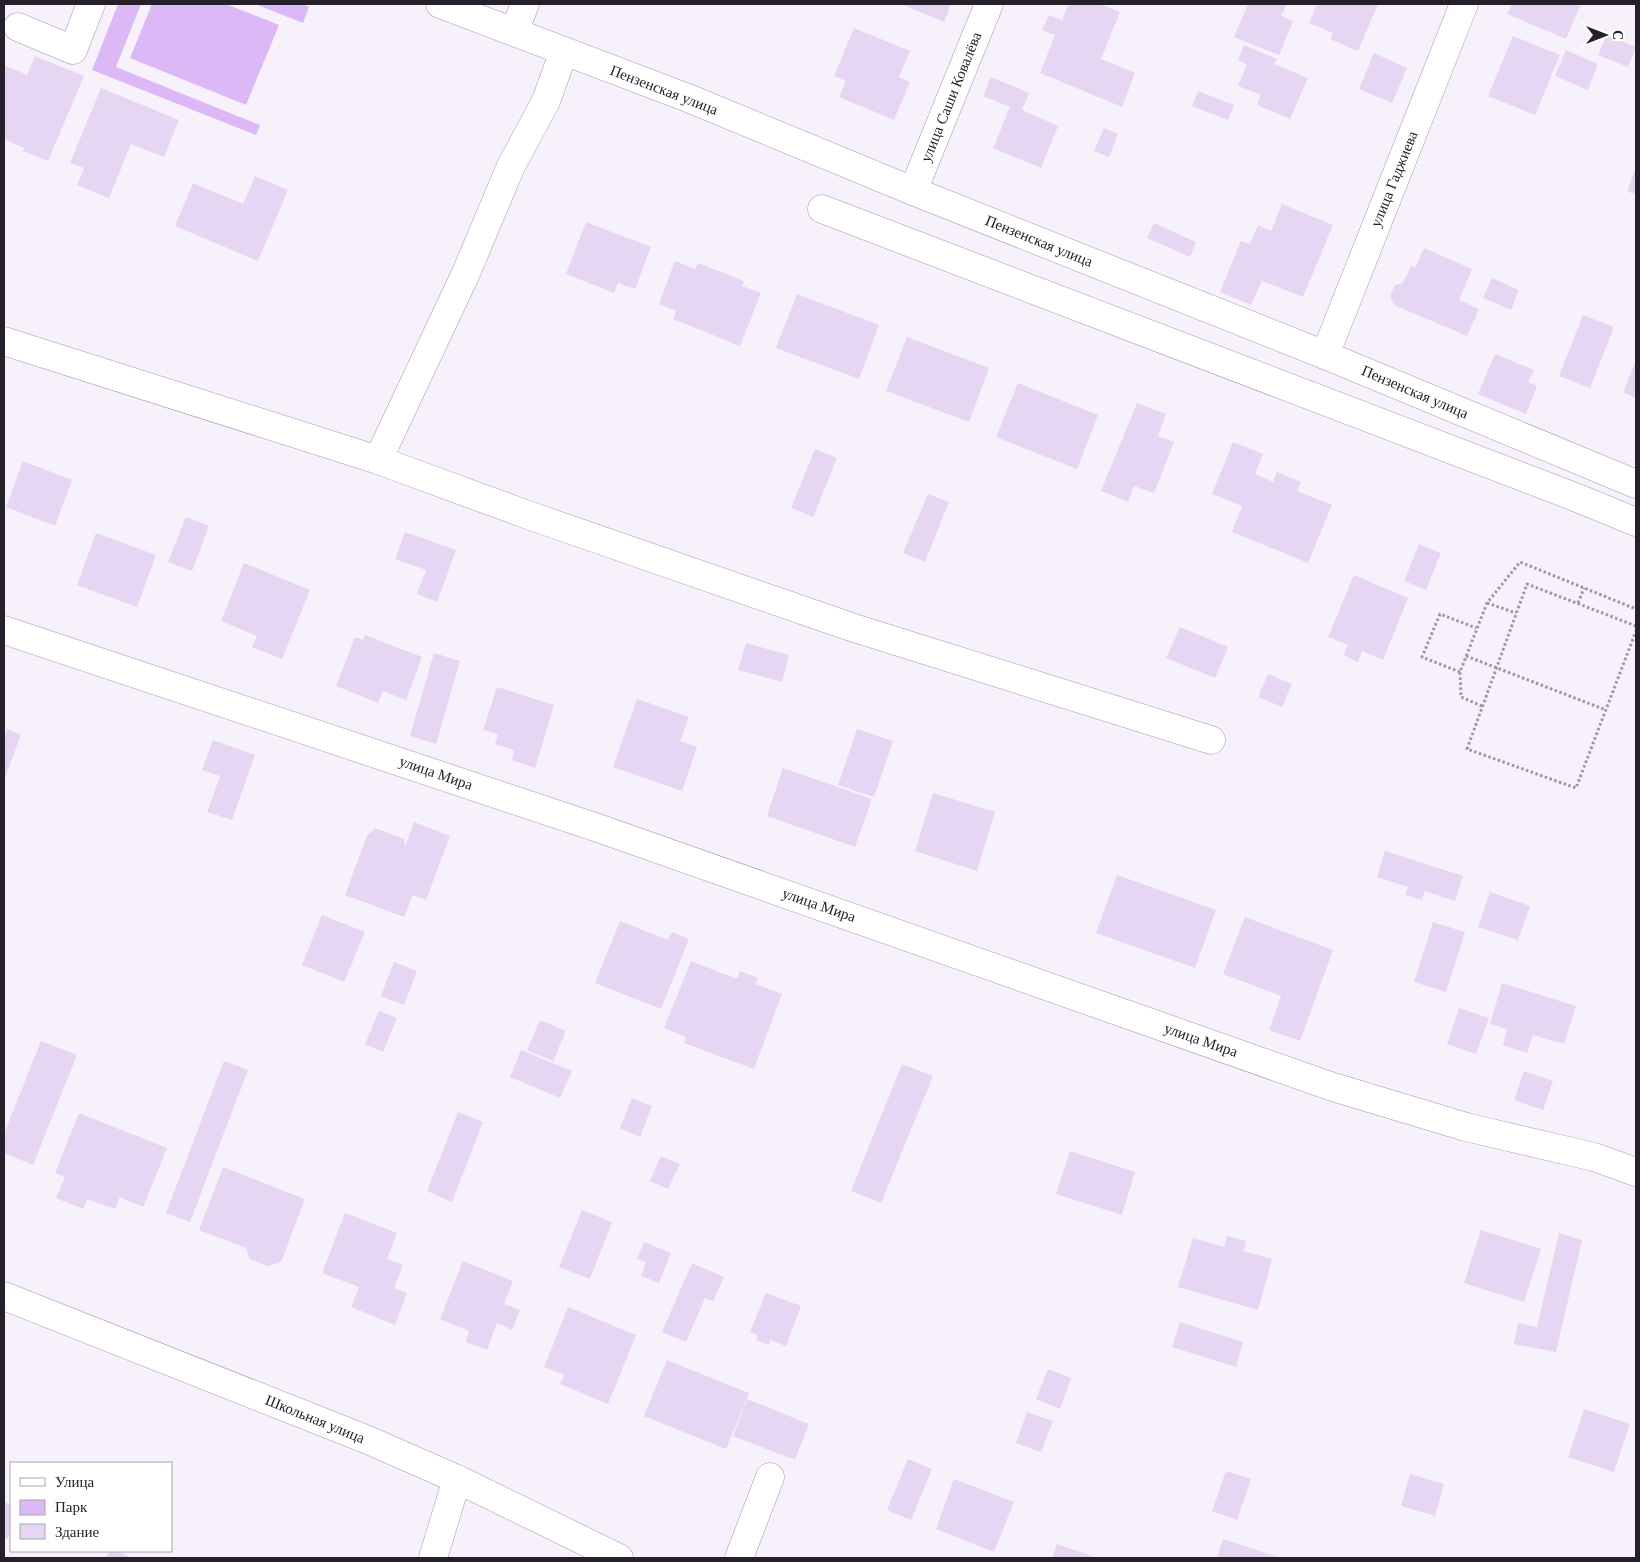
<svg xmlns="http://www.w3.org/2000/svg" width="1640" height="1562" viewBox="0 0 1640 1562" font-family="Georgia,serif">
<rect width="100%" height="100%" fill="#f7f1fc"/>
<!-- green -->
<g fill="#dcb8f7">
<polygon points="118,4 141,4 116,67 260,125 256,135 92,70"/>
<polygon points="152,4 226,4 279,25 246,105 130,58"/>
<polygon points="255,4 302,4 309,7 303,23"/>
</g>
<!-- building -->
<g fill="#e6d6f3">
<polygon points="901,4 951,4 944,22"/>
<polygon points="1069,4 1101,4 1120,12 1101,59 1135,73 1122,107 1040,73 1055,35 1042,30 1049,15 1062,20"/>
<polygon points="1248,4 1287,4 1281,16 1293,21 1279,55 1234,37"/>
<polygon points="1317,4 1378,4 1358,51 1330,39 1333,33 1309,23"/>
<polygon points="1512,4 1581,4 1566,39 1507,14"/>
<polygon points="854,28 910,51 899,77 910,82 894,120 839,97 846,81 834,76"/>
<polygon points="1607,35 1636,47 1628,67 1598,55"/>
<polygon points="1513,36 1560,55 1535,115 1488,96"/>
<polygon points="1244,45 1277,59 1274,64 1308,78 1290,119 1257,105 1261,95 1238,86 1247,64 1238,60"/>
<polygon points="1566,50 1598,64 1588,90 1555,76"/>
<polygon points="1374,53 1407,68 1392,103 1359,89"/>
<polygon points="35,56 84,76 48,161 23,151 24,148 4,139 4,65 27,75"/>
<polygon points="991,77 1029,93 1022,110 1058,126 1041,168 993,148 1010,107 983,96"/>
<polygon points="101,88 179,120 164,157 131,144 109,198 77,185 84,168 70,163"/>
<polygon points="1198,91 1234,105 1228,120 1192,106"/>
<polygon points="1104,128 1118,134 1109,157 1094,151"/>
<polygon points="1636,167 1636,195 1627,191"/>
<polygon points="255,176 288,190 258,261 175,226 193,183 243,204"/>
<polygon points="1282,204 1333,225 1303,297 1262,281 1251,305 1220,292 1241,241 1250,244 1258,225 1271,231"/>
<polygon points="586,222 651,247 635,289 618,283 614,293 566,274"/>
<polygon points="1154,223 1196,242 1190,257 1147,238"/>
<polygon points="1424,248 1472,269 1459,300 1479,309 1467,336 1394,305 1390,296 1395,285 1403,283 1411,266 1415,268"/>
<polygon points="675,261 695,269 698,263 744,281 742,286 761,293 740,346 673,319 676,311 659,304"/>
<polygon points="1492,278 1519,290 1511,310 1483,298"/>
<polygon points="797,294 879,325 859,379 776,348"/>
<polygon points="1583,315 1614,327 1590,388 1559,376"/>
<polygon points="907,337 989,368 969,422 886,391"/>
<polygon points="1495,354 1534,370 1528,382 1537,386 1526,414 1478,394"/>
<polygon points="1636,360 1636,398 1623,392"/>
<polygon points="1018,383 1098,415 1077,469 996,437"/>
<polygon points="1137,403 1166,414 1158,436 1174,442 1154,493 1134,486 1128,502 1101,491"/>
<polygon points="1233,442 1263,454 1255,474 1273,482 1277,472 1301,482 1297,491 1332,505 1308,563 1232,532 1242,506 1212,494"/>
<polygon points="815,449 837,458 813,517 791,508"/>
<polygon points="23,461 72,480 55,526 6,507"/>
<polygon points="928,494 949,502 925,562 903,553"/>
<polygon points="186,517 209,526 192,571 168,562"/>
<polygon points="405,532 456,550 437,602 417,594 426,570 395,559"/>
<polygon points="96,533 156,555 137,607 77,585"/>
<polygon points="1419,544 1441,553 1426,590 1404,581"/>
<polygon points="244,563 310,590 282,659 252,647 257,636 221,621"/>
<polygon points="1354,575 1408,598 1383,660 1362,651 1358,662 1343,655 1348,645 1328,637"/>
<polygon points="1180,627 1228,647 1215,678 1166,658"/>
<polygon points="365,635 422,657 406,700 383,691 378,703 336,686 355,637 363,640"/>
<polygon points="746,643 789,655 782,682 738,670"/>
<polygon points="434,653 460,661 436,744 410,736"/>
<polygon points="1268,674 1292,684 1282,707 1258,697"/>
<polygon points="497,687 554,705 535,768 512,760 514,750 495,744 498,734 483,730"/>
<polygon points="637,699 689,717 680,741 697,747 682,791 613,767"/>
<polygon points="7,729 21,735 4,780 4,738"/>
<polygon points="857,729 893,741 874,797 838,785"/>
<polygon points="213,740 255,755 232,820 207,812 220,776 202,770"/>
<polygon points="783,768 872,799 855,847 767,816"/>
<polygon points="933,793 995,812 977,871 915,851"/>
<polygon points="414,822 450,836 426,900 413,895 404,917 345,895 367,836 375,828 404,839 405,847"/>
<polygon points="1385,851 1463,876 1455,901 1425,891 1422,900 1405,895 1408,887 1377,877"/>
<polygon points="1117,875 1216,910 1195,968 1096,933"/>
<polygon points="1490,892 1530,906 1518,940 1478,927"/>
<polygon points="322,915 365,932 344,982 302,965"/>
<polygon points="1245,917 1333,950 1300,1041 1269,1030 1281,996 1223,974"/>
<polygon points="620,921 668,940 672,932 689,939 661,1009 595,983"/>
<polygon points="1433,922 1465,932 1446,992 1414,982"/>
<polygon points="691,961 737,979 740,971 758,978 755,984 782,994 754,1069 684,1043 686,1037 664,1028"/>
<polygon points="394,962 417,971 404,1005 381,996"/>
<polygon points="1502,983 1576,1006 1564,1044 1533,1035 1527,1053 1503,1045 1507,1029 1490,1024"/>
<polygon points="1459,1008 1489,1018 1476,1054 1447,1044"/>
<polygon points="379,1011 397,1018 383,1052 365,1044"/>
<polygon points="540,1020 566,1031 553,1061 527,1050"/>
<polygon points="41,1041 77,1055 33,1165 4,1153 4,1134"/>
<polygon points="521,1050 572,1071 560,1098 510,1077"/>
<polygon points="224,1061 248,1070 190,1222 166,1213"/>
<polygon points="902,1064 933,1076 881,1203 851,1191"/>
<polygon points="1524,1071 1553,1081 1543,1110 1514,1100"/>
<polygon points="632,1098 652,1106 640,1137 620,1128"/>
<polygon points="458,1112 483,1122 452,1202 427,1191"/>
<polygon points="79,1113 167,1148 143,1207 120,1197 115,1209 87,1199 83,1209 56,1198 65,1177 55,1173"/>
<polygon points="1070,1151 1135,1172 1122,1215 1056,1194"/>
<polygon points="661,1156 680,1164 668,1189 650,1181"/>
<polygon points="223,1167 305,1199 281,1262 268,1266 250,1259 246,1248 199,1230"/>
<polygon points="582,1210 612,1222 590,1279 559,1267"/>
<polygon points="345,1213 397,1233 387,1259 403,1265 394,1288 407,1293 395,1325 351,1307 359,1287 322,1273"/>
<polygon points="1481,1230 1541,1249 1524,1302 1464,1283"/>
<polygon points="1559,1233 1582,1240 1556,1352 1514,1344 1518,1323 1537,1327"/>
<polygon points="1227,1236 1246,1241 1243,1251 1272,1259 1258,1310 1178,1287 1193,1238 1224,1247"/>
<polygon points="644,1242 671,1253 659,1283 641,1276 646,1262 637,1259"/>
<polygon points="463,1261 513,1281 504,1304 520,1310 512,1330 497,1323 487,1350 466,1342 469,1331 440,1319"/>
<polygon points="692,1263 724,1277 713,1301 705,1298 686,1342 662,1332"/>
<polygon points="766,1293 801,1306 786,1346 770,1340 769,1345 756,1340 758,1335 750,1332"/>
<polygon points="568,1307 636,1335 608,1404 560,1384 564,1375 544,1367"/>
<polygon points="1180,1322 1243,1342 1236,1367 1172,1347"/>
<polygon points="667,1360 749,1393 726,1449 644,1416"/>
<polygon points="1048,1369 1071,1378 1060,1409 1036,1399"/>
<polygon points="747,1399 809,1424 795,1460 733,1436"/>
<polygon points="1584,1409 1630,1424 1614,1472 1568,1457"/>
<polygon points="1027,1412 1053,1421 1041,1452 1016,1443"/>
<polygon points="908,1459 932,1469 911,1520 887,1510"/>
<polygon points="1226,1471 1251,1479 1237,1520 1212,1511"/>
<polygon points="1410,1474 1444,1484 1435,1516 1401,1506"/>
<polygon points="954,1479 1014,1502 994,1552 936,1529"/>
<polygon points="4,1502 11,1505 11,1530 8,1539 4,1537"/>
<polygon points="1223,1539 1281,1558 1217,1558"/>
<polygon points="1057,1544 1097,1558 1052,1558"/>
<polygon points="110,1551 118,1551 132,1558 106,1558"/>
</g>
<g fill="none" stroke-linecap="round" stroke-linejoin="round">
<!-- minor casing -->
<g stroke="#a595b0" stroke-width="29">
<g id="minor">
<polyline points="440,4 688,98 913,191 1325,355 1636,484"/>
<polyline points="18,27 73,50 91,4"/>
<polyline points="514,32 525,4"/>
<polyline points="913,191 989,4"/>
<polyline points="822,209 1575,497 1636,522"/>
<polyline points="4,341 378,460 528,515 851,627 1211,740"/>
<polyline points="1325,355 1464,4"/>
<polyline points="378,460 466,273 511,166 546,101 564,51"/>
<polyline points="4,630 598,828 1333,1087 1466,1127 1594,1157 1636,1172"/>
<polyline points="4,1296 368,1440 457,1479 619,1558"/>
<polyline points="433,1558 457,1479"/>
<polyline points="739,1558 770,1477"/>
</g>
</g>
<!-- path -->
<g stroke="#9d97a2" stroke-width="3" stroke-dasharray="2.5 2.5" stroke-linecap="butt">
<polyline points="1487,603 1516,613"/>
<polyline points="1578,603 1584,588"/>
<polyline points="1636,626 1527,584 1467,749 1576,788 1636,631"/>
<polyline points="1466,656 1606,710"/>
<polyline points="1460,672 1422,657 1440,614 1476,628"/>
<polyline points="1482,706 1461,697 1460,672 1487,603 1520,562 1636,609"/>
</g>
<!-- minor -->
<use href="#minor" stroke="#fff" stroke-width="28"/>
</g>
<g text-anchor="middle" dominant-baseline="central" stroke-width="4" stroke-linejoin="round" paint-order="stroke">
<!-- street labels -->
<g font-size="15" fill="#26202a" stroke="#fff">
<text transform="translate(664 90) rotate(21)">Пензенская улица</text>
<text transform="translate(951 97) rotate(-68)">улица Саши Ковалёва</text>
<text transform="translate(1394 179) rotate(-68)">улица Гаджиева</text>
<text transform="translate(1039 241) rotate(22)">Пензенская улица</text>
<text transform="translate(1415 392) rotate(23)">Пензенская улица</text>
<text transform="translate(436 773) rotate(19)">улица Мира</text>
<text transform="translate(819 905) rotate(19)">улица Мира</text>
<text transform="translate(1201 1040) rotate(19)">улица Мира</text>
<text transform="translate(315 1419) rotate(22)">Школьная улица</text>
</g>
</g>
<!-- border -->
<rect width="1640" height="1562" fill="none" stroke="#26202a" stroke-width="10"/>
<!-- legend -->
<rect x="10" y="1462" width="162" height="90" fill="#ffffff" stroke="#a8a6aa"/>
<rect x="20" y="1478" width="25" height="8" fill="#ffffff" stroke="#a8a6aa"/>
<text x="55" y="1487" font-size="15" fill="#26202a">Улица</text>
<rect x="20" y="1500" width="25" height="15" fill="#dcb8f7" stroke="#a8a6aa"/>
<text x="55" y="1512" font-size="15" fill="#26202a">Парк</text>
<rect x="20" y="1524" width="25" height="15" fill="#e6d6f3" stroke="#a8a6aa"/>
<text x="55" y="1537" font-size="15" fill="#26202a">Здание</text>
<!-- north arrow -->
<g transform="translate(1605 35) rotate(90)" stroke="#ffffff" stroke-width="4" paint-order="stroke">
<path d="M0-4L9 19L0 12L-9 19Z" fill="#26202a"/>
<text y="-8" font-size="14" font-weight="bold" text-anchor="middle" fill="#26202a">С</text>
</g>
</svg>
